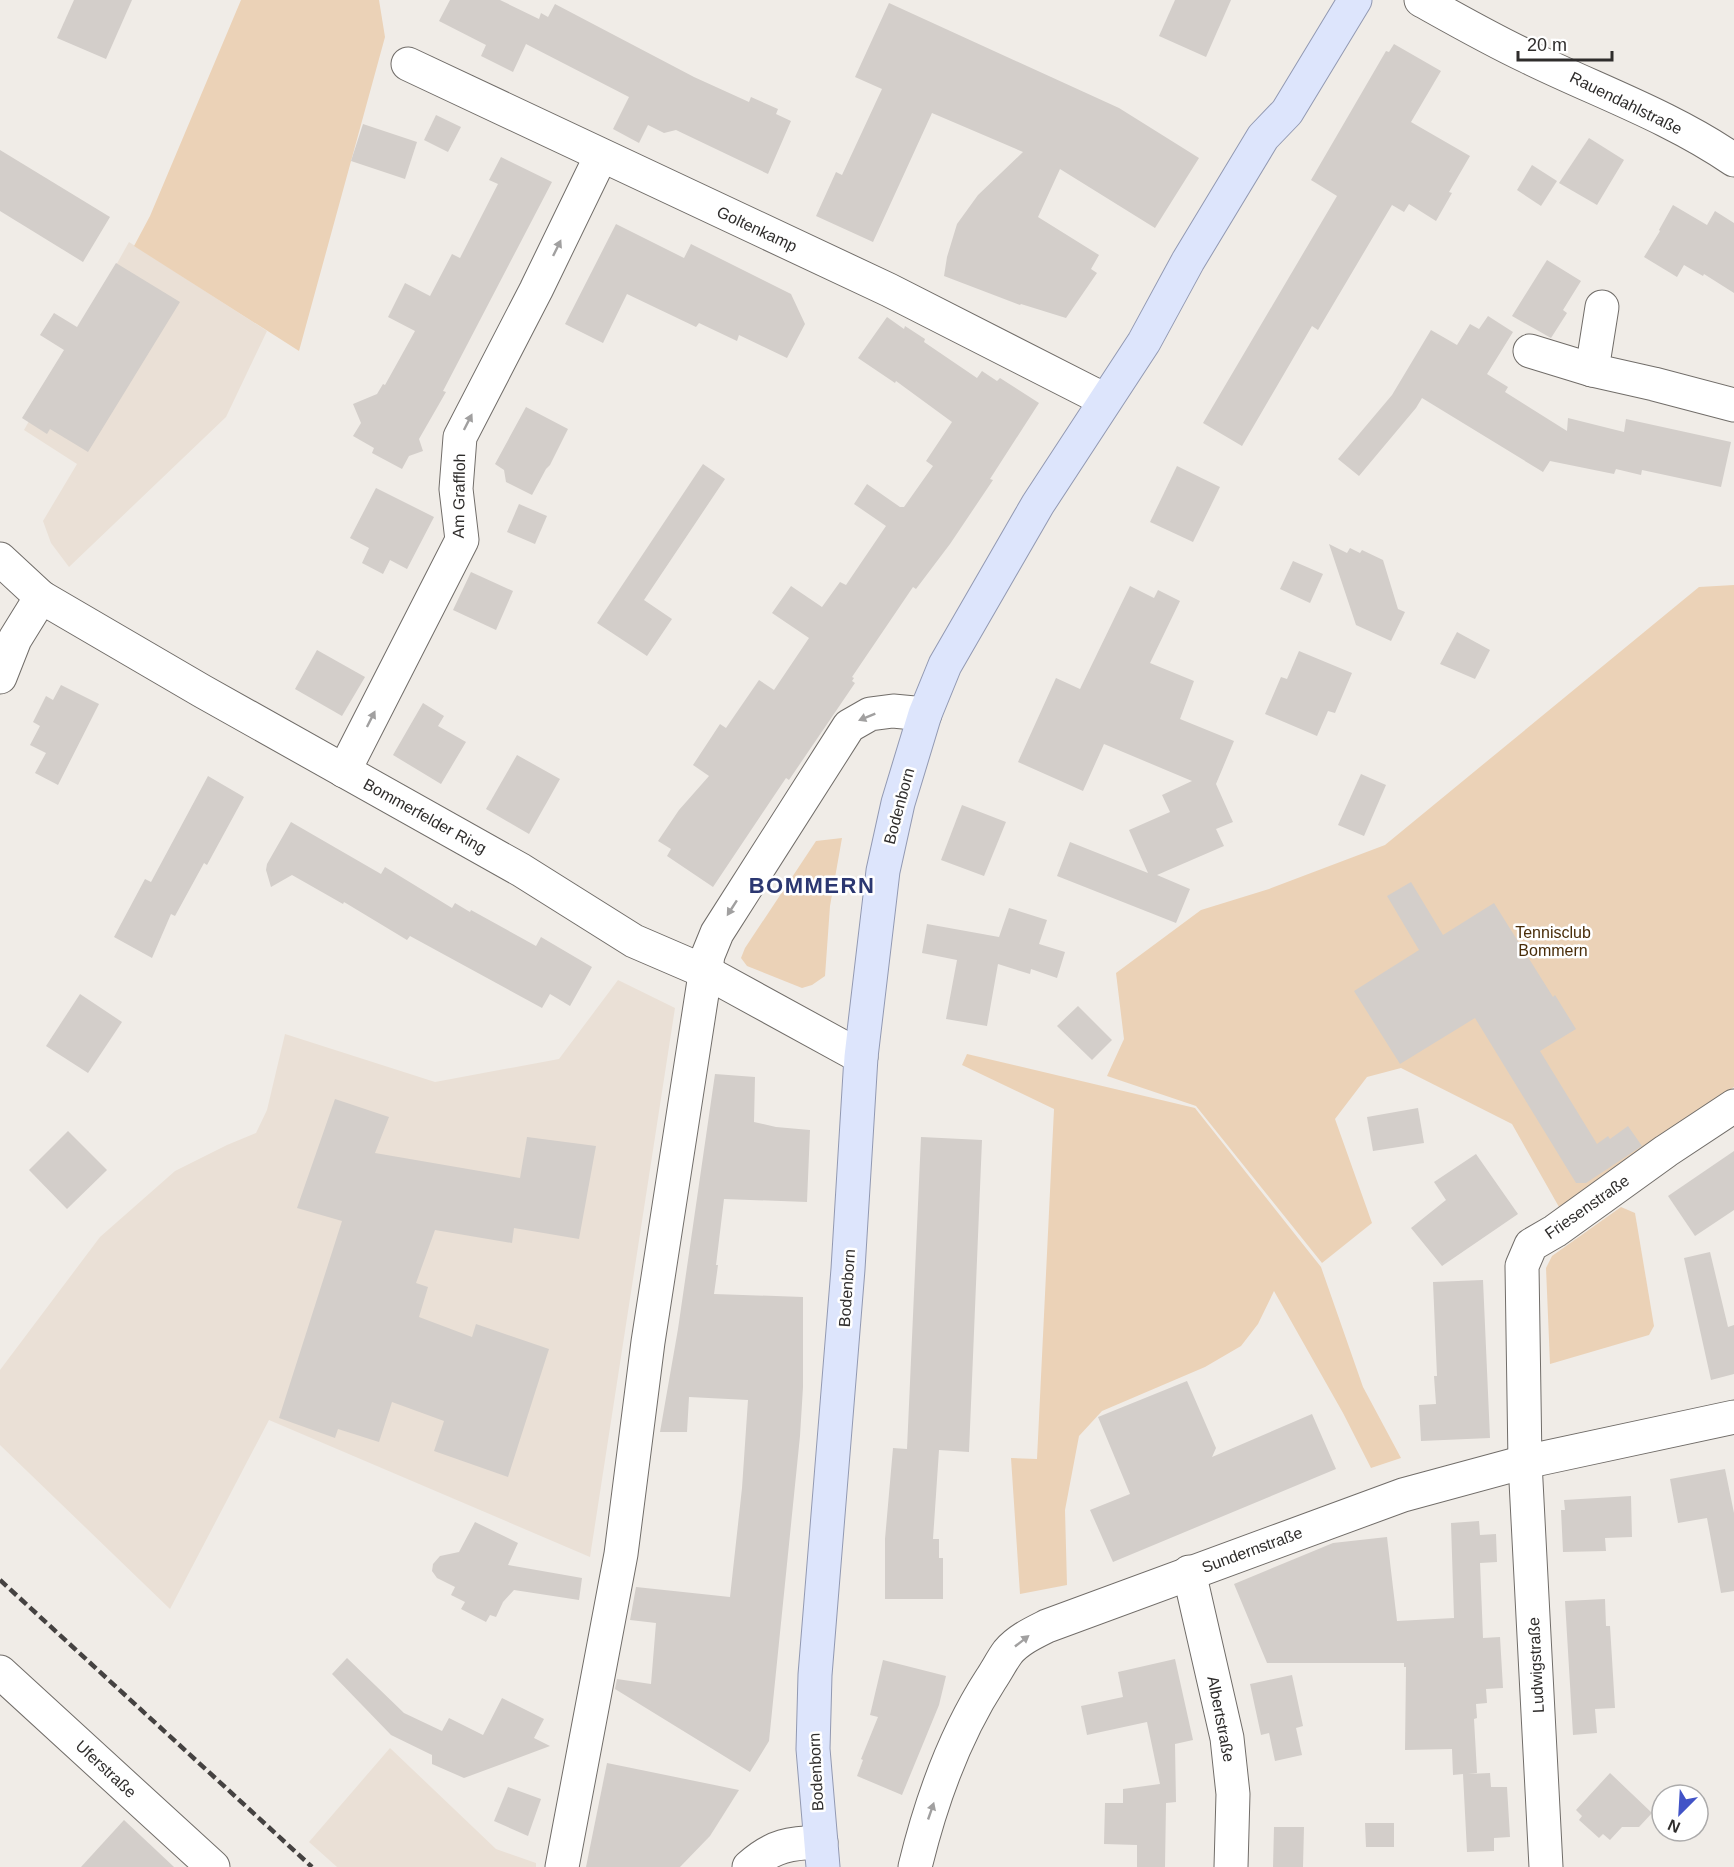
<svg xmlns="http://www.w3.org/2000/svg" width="1734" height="1867" viewBox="0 0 1734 1867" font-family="Arial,sans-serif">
<rect width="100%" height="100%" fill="#f0ece7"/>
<!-- built -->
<g fill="#eae0d6">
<polygon points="129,242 267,331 226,417 69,567 51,543 43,521 77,464 24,430"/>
<polygon points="618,980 675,1008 590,1557 269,1420 170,1609 0,1445 0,1370 100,1237 175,1171 227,1145 256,1133 267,1110 285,1034 435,1082 559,1059"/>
<polygon points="390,1748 496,1849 536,1863 536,1867 337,1867 309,1842"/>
</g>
<!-- green -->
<g fill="#ebd2b7">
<polygon points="241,0 379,0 385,37 299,351 134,246 150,216"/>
<polygon points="1734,585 1734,1087 1559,1207 1512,1124 1401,1068 1367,1077 1335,1119 1372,1223 1322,1263 1196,1106 1107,1076 1124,1039 1116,973 1201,910 1269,889 1385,845 1699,587"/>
<polygon points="842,838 830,906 825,976 812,985 802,988 747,966 741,958 745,948 816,841"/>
<polygon points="967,1054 1195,1108 1321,1267 1363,1387 1401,1458 1371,1468 1343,1413 1274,1291 1258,1324 1241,1346 1205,1367 1102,1411 1079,1436 1065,1510 1067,1585 1020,1594 1011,1458 1037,1459 1054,1109 962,1065"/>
<polygon points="1621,1207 1635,1213 1654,1326 1649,1335 1550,1364 1546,1268 1552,1256"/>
</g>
<!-- building -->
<g fill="#d3ceca">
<polygon points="74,0 132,0 106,59 57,38"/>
<polygon points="450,0 500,0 539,19 541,13 548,17 555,4 694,77 749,102 751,97 778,109 776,114 791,121 768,174 676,130 664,133 648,125 639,143 613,129 629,97 526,44 513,72 481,56 486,45 439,21"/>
<polygon points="1175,0 1231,0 1206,57 1159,36"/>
<polygon points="889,3 1119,108 1199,158 1155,228 1060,169 1038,217 1099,255 1091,269 1097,273 1066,318 1021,304 1020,305 944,276 947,257 957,224 978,195 1023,152 932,113 873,242 816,216 836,172 842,175 882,89 855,77"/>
<polygon points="1394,44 1441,71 1411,122 1470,156 1449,192 1452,193 1436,221 1409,204 1404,212 1392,205 1318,330 1312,326 1242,446 1203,423 1337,196 1311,180 1386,51 1389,52"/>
<polygon points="436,115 461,127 448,152 424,140"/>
<polygon points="363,124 417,142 405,179 351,161"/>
<polygon points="1589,138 1624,160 1597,205 1559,183"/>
<polygon points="0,150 110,217 83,262 0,211"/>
<polygon points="501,157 552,182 443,391 446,392 419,439 423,451 409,456 402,469 372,453 374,448 353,436 361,423 353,404 377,394 383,384 385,385 415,331 388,317 405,283 430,296 452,254 460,258 498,184 489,180"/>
<polygon points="1532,165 1557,181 1541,206 1517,190"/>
<polygon points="1673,205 1707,225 1715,211 1734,223 1734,293 1704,274 1703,276 1684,265 1677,277 1644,257 1660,231 1659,230"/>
<polygon points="616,224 684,258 691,244 791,294 805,324 787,358 739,335 737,341 699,323 696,327 627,294 603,343 565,324"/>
<polygon points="1547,260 1581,281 1563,310 1567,313 1551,338 1512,316"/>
<polygon points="116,263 180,302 88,452 50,429 47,434 22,418 64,350 40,335 54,313 77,327"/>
<polygon points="1488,316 1513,332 1487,374 1508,387 1505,392 1567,431 1568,418 1624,432 1626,419 1731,442 1721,487 1642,470 1641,475 1616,469 1614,474 1550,461 1543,472 1422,398 1416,408 1359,476 1338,459 1392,395 1431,330 1457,345 1470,324 1479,329"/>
<polygon points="887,317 904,329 905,326 925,339 924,342 977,378 982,371 997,381 1000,378 1039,403 990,479 993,480 950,544 916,589 913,587 852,677 854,678 852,681 855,683 789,780 786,778 713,887 667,856 671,849 658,841 679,810 709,776 693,765 720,724 726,728 759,680 774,690 809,638 772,613 791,586 822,607 840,582 846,585 886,526 854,504 867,484 900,507 904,507 933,466 926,461 952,422 896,381 895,383 858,358"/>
<polygon points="526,407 568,429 550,465 546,469 532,495 506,482 504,470 495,464"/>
<polygon points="703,464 725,479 644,600 672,619 647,656 597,623"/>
<polygon points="1177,466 1220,487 1193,542 1150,522"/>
<polygon points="376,488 434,517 407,569 390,560 383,574 362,563 369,548 350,538"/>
<polygon points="519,504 547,516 535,544 507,532"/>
<polygon points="1329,544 1347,553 1350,548 1360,553 1362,550 1383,560 1398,609 1405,612 1391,641 1356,625"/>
<polygon points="1293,561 1323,574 1310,603 1280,589"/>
<polygon points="471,572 513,591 496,630 453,610"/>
<polygon points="1130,586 1154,598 1158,590 1180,601 1150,663 1194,681 1180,719 1234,741 1216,784 1233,822 1216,829 1224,846 1157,875 1190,889 1176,923 1057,876 1070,842 1148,873 1129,830 1170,812 1162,795 1192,781 1104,744 1083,791 1018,762 1056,678 1080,689"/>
<polygon points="1457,632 1490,650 1475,679 1440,664"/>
<polygon points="317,650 365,677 342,716 295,689"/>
<polygon points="1299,651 1352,673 1335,713 1328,711 1317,736 1265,714 1281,677 1287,679"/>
<polygon points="61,685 99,704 58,785 35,773 46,753 30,745 40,726 33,722 46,696 53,700"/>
<polygon points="423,703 444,716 438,726 466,742 441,784 393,755"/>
<polygon points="517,755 560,779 529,834 486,809"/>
<polygon points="1361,774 1386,785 1364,836 1338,825"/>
<polygon points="208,776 244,797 207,865 204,863 175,916 171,914 152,958 114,937 145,879 151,882"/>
<polygon points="962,805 1006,822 984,876 941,860"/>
<polygon points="291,822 381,874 385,867 452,908 455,903 470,912 471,910 536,946 541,937 592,967 570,1006 550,994 542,1008 410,936 407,940 344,902 343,904 292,875 271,887 266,870 267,864"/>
<polygon points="1411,882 1443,935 1494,903 1553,997 1555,995 1576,1029 1540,1051 1597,1144 1608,1136 1610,1139 1628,1126 1642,1146 1586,1183 1576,1183 1475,1018 1400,1064 1354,991 1419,950 1387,896"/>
<polygon points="1009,908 1047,920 1039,944 1065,952 1057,978 1031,969 1030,974 998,964 987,1026 946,1019 957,960 922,953 927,924 999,937"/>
<polygon points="80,994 122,1022 88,1073 46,1046"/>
<polygon points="1078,1006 1112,1040 1092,1060 1057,1026"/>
<polygon points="715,1074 755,1077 754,1122 776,1127 810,1130 807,1202 724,1199 716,1265 718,1265 714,1294 803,1297 803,1387 800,1436 769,1741 750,1772 615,1689 617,1679 651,1684 656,1623 630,1620 636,1587 730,1597 742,1488 748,1400 689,1397 687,1432 660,1432 678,1329"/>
<polygon points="335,1099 389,1117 375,1153 520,1178 527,1137 596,1146 579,1239 514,1228 512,1243 435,1230 416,1283 428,1287 419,1317 472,1337 476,1324 549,1349 508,1477 434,1451 444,1421 392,1402 379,1442 338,1429 335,1438 279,1418 342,1221 297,1208"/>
<polygon points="1418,1108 1424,1143 1373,1151 1367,1117"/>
<polygon points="68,1131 107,1170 67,1209 29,1170"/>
<polygon points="921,1137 982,1140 969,1452 939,1450 933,1539 939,1539 939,1558 943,1558 943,1599 885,1599 885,1539 893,1448 907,1449"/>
<polygon points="1734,1151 1734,1210 1695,1236 1668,1196"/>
<polygon points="1476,1154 1518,1214 1442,1266 1411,1228 1446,1200 1434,1182"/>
<polygon points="1710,1252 1728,1327 1734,1325 1734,1374 1711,1380 1684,1258"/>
<polygon points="1483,1280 1490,1438 1421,1441 1419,1405 1436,1404 1434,1376 1437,1376 1433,1282"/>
<polygon points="1187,1381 1216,1448 1212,1457 1312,1414 1336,1469 1113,1562 1090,1510 1130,1494 1098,1417"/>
<polygon points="1725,1469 1734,1513 1734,1591 1721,1593 1707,1518 1678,1523 1670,1479"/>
<polygon points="1631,1496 1632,1537 1605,1538 1606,1551 1563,1552 1561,1510 1565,1510 1564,1500"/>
<polygon points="1479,1521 1480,1535 1496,1534 1497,1562 1480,1563 1483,1638 1500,1637 1503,1688 1486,1689 1487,1703 1476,1704 1477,1718 1474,1719 1477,1773 1468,1774 1490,1773 1491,1787 1507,1787 1510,1837 1494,1838 1494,1851 1467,1852 1463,1774 1453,1775 1452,1749 1405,1750 1406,1667 1404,1667 1404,1663 1267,1663 1234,1584 1333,1543 1387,1537 1397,1621 1454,1618 1451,1523"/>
<polygon points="475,1522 518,1543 508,1565 582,1578 579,1600 514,1590 503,1602 496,1617 490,1615 486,1622 461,1609 465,1602 451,1595 455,1587 437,1578 432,1571 433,1564 440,1556 459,1552"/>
<polygon points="1605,1599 1606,1626 1610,1626 1615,1708 1595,1709 1597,1733 1573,1735 1565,1601"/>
<polygon points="347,1658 404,1713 442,1731 449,1718 483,1735 502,1698 544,1719 534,1738 550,1746 464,1778 432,1764 432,1755 391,1735 332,1674"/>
<polygon points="1175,1659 1193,1740 1175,1744 1176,1802 1166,1803 1165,1867 1137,1867 1137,1845 1104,1844 1105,1803 1123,1803 1123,1789 1160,1784 1147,1722 1087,1735 1081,1706 1123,1697 1118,1672"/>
<polygon points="883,1660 946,1676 939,1705 902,1795 857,1776 863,1760 861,1759 878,1717 870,1715"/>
<polygon points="1292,1675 1303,1726 1296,1728 1302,1755 1275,1761 1269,1733 1261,1735 1250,1684"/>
<polygon points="607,1763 739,1790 710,1836 680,1867 586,1867"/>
<polygon points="1610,1773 1652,1813 1639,1827 1622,1827 1610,1840 1603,1834 1599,1838 1579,1820 1582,1816 1576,1810"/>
<polygon points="508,1787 541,1799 528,1836 494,1821"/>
<polygon points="124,1820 174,1867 81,1867"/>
<polygon points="1365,1823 1394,1823 1394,1847 1366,1847"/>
<polygon points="1274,1827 1304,1827 1303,1867 1273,1867"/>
</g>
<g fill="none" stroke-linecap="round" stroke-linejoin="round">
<!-- minor casing -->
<g stroke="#716d69" stroke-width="35">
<g id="minor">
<path d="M1421,0C1455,19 1490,39 1526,56C1595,90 1670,116 1734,160"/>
<polyline points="408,64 889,290 1105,400"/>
<polyline points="1530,351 1592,370 1654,384 1734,405"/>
<polyline points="1592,370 1602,307"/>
<polyline points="0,559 41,597 202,691 521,870 634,941 706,972 861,1057"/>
<polyline points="0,677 15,639 41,597"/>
<polyline points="344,771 462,540 456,489 460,437 536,290 601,156"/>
<polyline points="1189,1572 1227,1738 1233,1794 1231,1867"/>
<polyline points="0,1672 213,1867"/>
<polyline points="562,1867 621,1554 648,1342 708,955 717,933 849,726 870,714 893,711 925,714"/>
<path d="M749,1867C773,1845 791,1843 821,1842"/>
<path d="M915,1867C931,1801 954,1736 991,1679C997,1670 1002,1660 1008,1652C1018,1640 1033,1633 1047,1626L1403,1495L1525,1462L1734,1417"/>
<polyline points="1546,1867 1525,1462 1522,1266 1531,1245 1555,1231 1666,1151 1734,1106"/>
</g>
</g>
<!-- major casing -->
<g stroke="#9299b2" stroke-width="35">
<polyline id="major" points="823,1867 813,1749 815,1675 848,1269 861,1057 883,871 898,803 925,714 945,665 1038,504 1144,342 1188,261 1263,137 1287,112 1355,0"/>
</g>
<!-- minor -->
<use href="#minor" stroke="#fff" stroke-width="33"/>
<!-- major -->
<use href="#major" stroke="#dde5fc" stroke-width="33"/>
<!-- rail -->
<polyline stroke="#454241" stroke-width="4.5" stroke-dasharray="9 4.5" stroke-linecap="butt" points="0,1580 312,1867"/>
</g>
<!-- one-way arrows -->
<defs><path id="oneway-solid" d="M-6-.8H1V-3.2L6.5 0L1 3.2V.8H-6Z" transform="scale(1.5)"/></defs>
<g fill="#a1a0a0">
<use href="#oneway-solid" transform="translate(557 248) rotate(-64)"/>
<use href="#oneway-solid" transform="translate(468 422) rotate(-63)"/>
<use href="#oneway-solid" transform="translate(867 717) rotate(158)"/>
<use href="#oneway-solid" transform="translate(371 719) rotate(-63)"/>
<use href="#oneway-solid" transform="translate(732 908) rotate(123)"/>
<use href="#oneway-solid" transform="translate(1022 1641) rotate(-38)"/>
<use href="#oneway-solid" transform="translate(931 1811) rotate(-71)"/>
</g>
<g text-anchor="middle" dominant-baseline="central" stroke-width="5" stroke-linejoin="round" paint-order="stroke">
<!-- street labels -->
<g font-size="16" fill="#2f2d2c" stroke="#fff">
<text transform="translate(1626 103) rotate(26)">Rauendahlstraße</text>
<text transform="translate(757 229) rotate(25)">Goltenkamp</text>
<text transform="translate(459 496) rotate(-89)">Am Graffloh</text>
<text transform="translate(899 806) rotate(-75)">Bodenborn</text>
<text transform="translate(425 816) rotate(29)">Bommerfelder Ring</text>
<text transform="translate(1587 1207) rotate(-35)">Friesenstraße</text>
<text transform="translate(847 1288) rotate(-86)">Bodenborn</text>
<text transform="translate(1252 1550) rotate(-20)">Sundernstraße</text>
<text transform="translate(1536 1665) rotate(-93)">Ludwigstraße</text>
<text transform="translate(1221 1719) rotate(79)">Albertstraße</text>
<text transform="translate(106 1769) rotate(43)">Uferstraße</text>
<text transform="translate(816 1772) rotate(-93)">Bodenborn</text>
</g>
<!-- park labels -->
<g font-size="16" fill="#492d09" stroke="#fff">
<text x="1553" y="932">Tennisclub<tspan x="1553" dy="18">Bommern</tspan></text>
</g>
<!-- district labels -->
<g font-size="22" font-weight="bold" letter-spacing="1.5" fill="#2b3771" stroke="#fff">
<text x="812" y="885">BOMMERN</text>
</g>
</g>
<!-- north arrow -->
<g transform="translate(1680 1813) rotate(204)"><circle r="28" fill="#ffffff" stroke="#acabab" stroke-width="1.5"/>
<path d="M0-4.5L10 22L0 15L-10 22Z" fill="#4153c7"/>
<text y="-9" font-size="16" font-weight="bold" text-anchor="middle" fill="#2f2d2c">N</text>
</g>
<!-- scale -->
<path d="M1518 51v9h94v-9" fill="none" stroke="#2f2d2c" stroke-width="3"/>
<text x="1527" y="51" font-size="18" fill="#2f2d2c" stroke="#ffffff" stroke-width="4.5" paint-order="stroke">20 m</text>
</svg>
